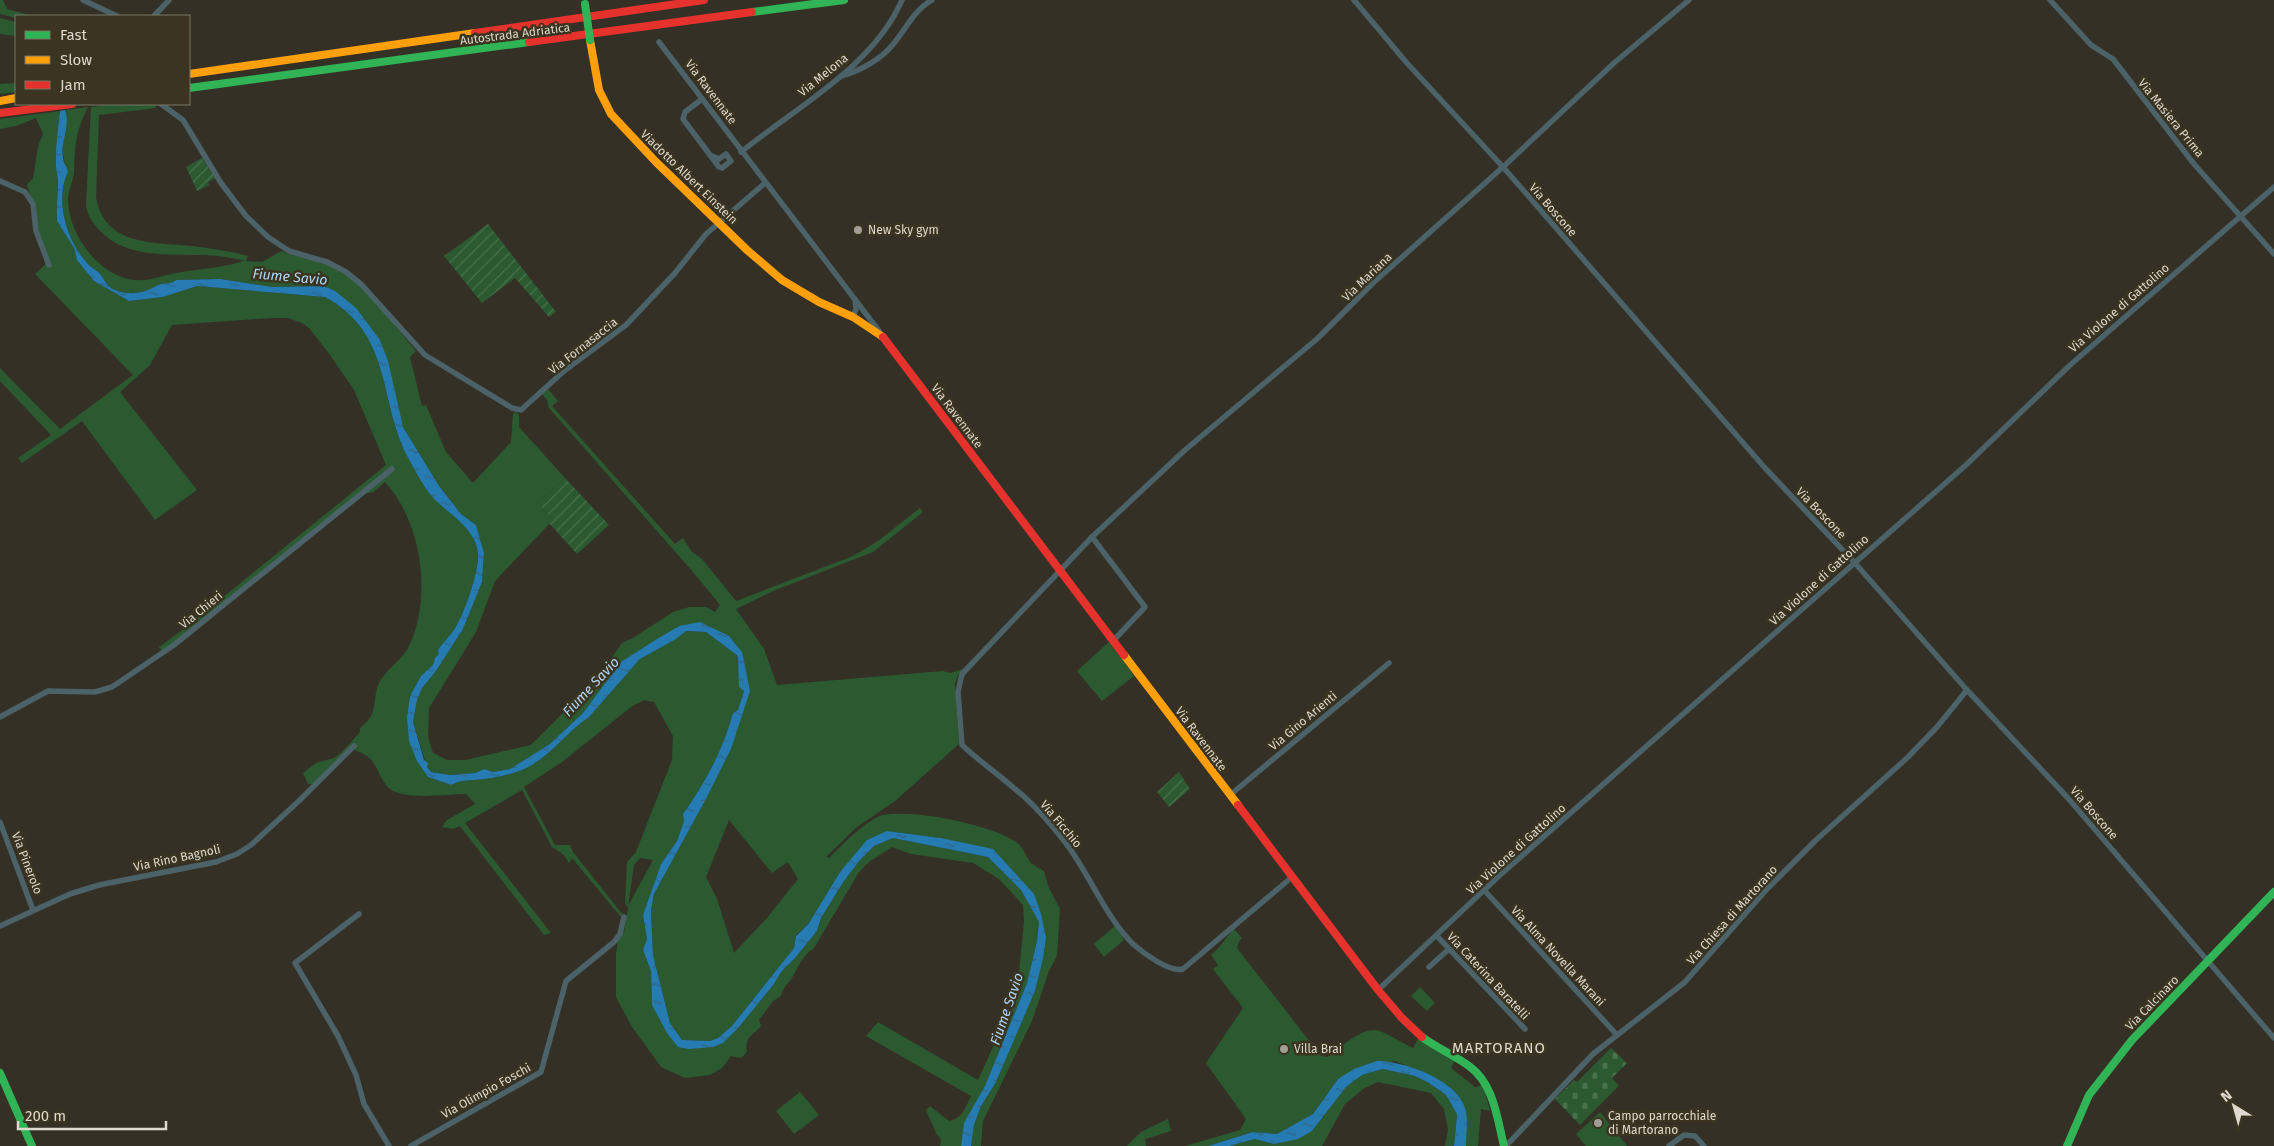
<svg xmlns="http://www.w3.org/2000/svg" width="2274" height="1146" viewBox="0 0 2274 1146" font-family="'Fira Sans',sans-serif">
<defs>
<pattern id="cemetery-stones" width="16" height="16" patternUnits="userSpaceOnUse" patternTransform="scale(1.25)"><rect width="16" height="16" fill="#2b5a30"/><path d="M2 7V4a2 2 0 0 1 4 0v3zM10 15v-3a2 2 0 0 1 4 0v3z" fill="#49714d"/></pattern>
<pattern id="garden-furrows" width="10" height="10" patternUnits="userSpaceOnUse" patternTransform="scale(1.25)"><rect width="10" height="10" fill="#2b5a30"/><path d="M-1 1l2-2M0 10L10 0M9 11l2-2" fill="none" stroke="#49714d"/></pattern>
<pattern id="water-ripples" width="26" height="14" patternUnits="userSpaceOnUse" patternTransform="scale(1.25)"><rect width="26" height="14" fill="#257bb2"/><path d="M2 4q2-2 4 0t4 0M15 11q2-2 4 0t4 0" fill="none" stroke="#316484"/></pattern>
</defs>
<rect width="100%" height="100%" fill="#343026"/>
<!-- green -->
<g fill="#2b5a30" fill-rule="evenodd">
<polygon points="0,0 3,0 7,9 33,16 16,16 16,18 0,14"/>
<polygon points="0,18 16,22 16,36 0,34"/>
<polygon points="16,83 16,92 0,94 0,84"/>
<path d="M115,104H155L156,108L99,115L96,197C104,246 153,242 191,246C211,248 229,251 248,256L246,261L262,262L281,251C301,258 325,260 343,272C369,289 396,327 416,351L410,357L422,406L426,405L446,452L473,483L511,442L513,413L517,412L519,416V427L565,478L538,503L553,520L495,581L476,632L429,708L428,737L433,753L447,760H465L531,745L595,681L622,643L633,638L673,612L689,607H706L715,612L720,605L693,572L549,408L547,400L542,394L548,389L558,401L552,406L675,544L683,538L692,552L702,559L736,601L853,556L878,541L920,508L923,512L873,552L773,591L736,609L764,649L777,685L943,671L950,673L963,669L958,675L955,683L959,744L895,801L857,827L826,857L829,858C841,846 867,819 883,815C913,809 990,824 1016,842C1024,847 1025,856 1031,863C1034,866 1041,869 1044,871L1048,886L1060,909L1057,956L1049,971L1032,1021L983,1121L981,1146H971L974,1125L981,1106L996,1082L1035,991L1041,914L1018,878L1005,862L964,844L941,838L887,831L840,872L809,923L796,935L794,948L732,1026L718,1038L710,1041L682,1040L670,1023L653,955L651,910L654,894L707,797L731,749L748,680L743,666L742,652L729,636L679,626L621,662L583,713L550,744L510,769L493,772L484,769L475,773L450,775L431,772L427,767L413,722L417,700L422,688L436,671L463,629L482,582L484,553L476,525L461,514L439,486L403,427L380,340L324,286L273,287L220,279L176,280C171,285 164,282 158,285C144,293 132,296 115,290C107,287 105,280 100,274C97,270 91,268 88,264C67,242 54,200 68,172C62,159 62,147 64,134C65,125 69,119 65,110L88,107C75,133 75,146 74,173C73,182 68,191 68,199C68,232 95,271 128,279C144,283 161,276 176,273C199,269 222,268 244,261C198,246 136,269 99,230C92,221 86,214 86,203L91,107ZM729,820L772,873L788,862L798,879L766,919L734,953L717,899L706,877Z"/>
<path d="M60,111C58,130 55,148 56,166C56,172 58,177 58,182C58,195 56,208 57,221L74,248L77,260L94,281L129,301L163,297L197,286L325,297C393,335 377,395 406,454C413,467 421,482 429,493C445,513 476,525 478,554C479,571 464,615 454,630C449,637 443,642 438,650L440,654L435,658L433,665L421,676L410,696L407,717L428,777L451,785C460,780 464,781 473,780C490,779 507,776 522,770C550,758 565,733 589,717L640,659L676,639L686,631L706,632L738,656L744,691L738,710L733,713C723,750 705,783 683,814L684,821L682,827L677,841L661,864L643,915L647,939L643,950L651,971L652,1005L678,1047H713L762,999L774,984L781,972L795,958L817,931L821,918L844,881L860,860L874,846L893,838L988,857L1021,890L1039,922L1037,941L1027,983L985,1086L965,1123L961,1146H940L941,1140L936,1133L926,1110L930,1106L949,1121C963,1118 965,1108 971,1096L866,1036L878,1022L978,1080L1009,1012L1019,972L1024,922L1023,905L999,879L973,863L911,854L892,847L869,862L859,872L814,948C803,955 798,967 793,976C789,984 783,986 781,996L773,1001L759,1020L761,1026C752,1036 744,1037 747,1052L741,1058L731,1056L722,1068L710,1075L685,1078L661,1067L632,1027L616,997V954L618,940L624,932L628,908L625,903L627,862L636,852L672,760L673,736L654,702L644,700L631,707L562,762L524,787L555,845H570L573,852L623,915L620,916L572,858L569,863L564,855L552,847L522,790L465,823L551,933L544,935L460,826L453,829L442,827L447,820L475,804L466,794C446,794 398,802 386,785C373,766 378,758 352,749L317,785L308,784L303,773L316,763L334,758L342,752L360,732V728C364,724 368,721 371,716C376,707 374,693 379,683C386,669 401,661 408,648C433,599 422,522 385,482L373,492L364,494L164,655L159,647L185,628L386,465L354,390L330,355L309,328L302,323L288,318H272L172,325L150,365L120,392L197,490L155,520L82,421L22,463L18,458L51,435L0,381V368L60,429L133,375L35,274L45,265L46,259L27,184L33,179L38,146L43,134L36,118L16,126L0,129V119ZM640,858L653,860L628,906L634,865Z"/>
<polygon points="1109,642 1134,676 1102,701 1077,671"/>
<polygon points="1115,926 1124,940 1104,957 1094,944"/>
<path d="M1234,929L1242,938L1239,941L1237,948L1321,1056L1328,1057C1339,1048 1364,1025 1380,1031C1392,1036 1402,1043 1413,1048L1418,1039L1455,1060L1451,1068L1475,1087L1483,1085L1490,1111L1481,1109L1478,1146H1466V1111L1446,1085L1421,1071L1394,1061L1338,1079L1313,1114L1277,1134L1253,1132L1208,1146H1185L1240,1130L1246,1119L1206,1063L1243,1008L1213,969L1218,965L1211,955C1221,947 1225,938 1234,929Z"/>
<polygon points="1420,987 1435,1003 1427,1011 1411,996"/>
<polygon points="1383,1069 1415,1076 1429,1083 1446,1095 1457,1113 1454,1146 1445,1146 1448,1130 1444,1109 1431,1093 1378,1082 1363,1089 1345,1104 1322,1146 1229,1146 1255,1139 1274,1144 1312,1131 1346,1087 1362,1075"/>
<polygon points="800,1092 819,1115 794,1134 776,1111"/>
<polygon points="1600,1112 1627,1146 1586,1146 1576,1134"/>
<polygon points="1168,1119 1171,1131 1145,1139 1146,1146 1127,1146 1141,1132"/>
</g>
<!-- cemetery -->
<polygon fill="url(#cemetery-stones)" points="1611,1048 1627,1063 1612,1078 1619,1086 1580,1125 1555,1099 1574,1080 1577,1082"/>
<!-- garden -->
<g fill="url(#garden-furrows)">
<polygon points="202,158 215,178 208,182 209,185 197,191 186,167"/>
<polygon points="488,224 556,312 549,317 515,278 482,303 444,256"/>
<polygon points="565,478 609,525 577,554 549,523 553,520 538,503"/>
<polygon points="1179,772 1190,789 1169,807 1157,792"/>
</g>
<!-- water -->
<g fill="url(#water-ripples)">
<path d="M65,110C71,125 60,142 63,157C63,162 67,167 68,172C54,200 67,242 88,264C91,268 97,270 100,274C105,280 107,287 115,290C132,296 144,293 158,285C164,282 171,285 176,280L220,279L273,287L324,286L335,291L356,308L380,340L388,361L403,427L439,486L461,514L476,525L484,553L482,582L463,629L436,671L422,688L417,700L413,722L424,760L428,763L427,767L431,772L450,775L475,773L484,769L493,772L510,769L550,744L583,713L621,662L657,639L679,626L700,622L729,636L742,652L750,691L731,749L707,797L654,894L651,910L653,955L670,1023L682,1040L710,1041L718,1038L732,1026L794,948L796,936L809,923L840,872L867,840L887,831L941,838L993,849L1034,894L1041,914L1046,938L1043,958L1035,991L996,1082L981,1106L974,1125L971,1146H961L964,1123L985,1086L1027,983L1037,941L1039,922L1021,890L988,857L893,838L874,846L860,860L844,881L821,918L817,931L795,958L781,972L774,984L738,1028L723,1043L713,1047L688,1049L678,1047L667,1033L652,1005L651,971L643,950L647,939L643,915L661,864L677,841L682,827L684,821L683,814C705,783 723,750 733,713L738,710L744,691L739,687L738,656L706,632L686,631L676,639L640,659L589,717C565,733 550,758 522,770C507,776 490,779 473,780C464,781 460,780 451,785L428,777L417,761L409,741L407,717L410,696L421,676L433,665L435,658L439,654L438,650C443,642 449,637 454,630C464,615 479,572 478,554C476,526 445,513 429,493C421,482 413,467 406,454C378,396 392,334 325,297L197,286L163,297L129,301L94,281L77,260L74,248L57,221C56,208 58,195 58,182C58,177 56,172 56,167C55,148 58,130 60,111Z"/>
<path d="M1377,1061C1404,1061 1459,1080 1466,1111C1468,1122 1466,1135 1466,1146H1454L1457,1114L1446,1095L1429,1083L1415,1076L1383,1069L1362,1075L1346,1087L1312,1131L1298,1139L1274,1144L1255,1139L1229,1146H1208L1253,1132L1277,1134L1313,1114L1338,1079L1354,1069Z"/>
</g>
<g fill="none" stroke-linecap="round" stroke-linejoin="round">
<!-- street -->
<g stroke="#4b6268" stroke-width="5.5">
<polyline points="83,0 117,16"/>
<polyline points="1354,0 1406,62 1503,167 1765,468 1854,562 1967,690 2067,797 2274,1038"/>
<polyline points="2050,0 2091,45 2113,59 2194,164 2274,254"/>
<polyline points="154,16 169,0"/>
<polyline points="659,42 879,331"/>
<path d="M841,76C857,72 876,62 888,50C904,34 912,11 932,0"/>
<polyline points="702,99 685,112 683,119 719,167 722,168 731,161 726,154 719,159 710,155"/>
<polyline points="161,104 183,120 221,183 246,216 268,237 289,251 327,262 346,272 362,285 425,355 512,408 521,410 564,371 626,325 675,273 706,234 765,183"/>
<path d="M741,152C795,108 874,66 902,0"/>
<polyline points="0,181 25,192 33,204 36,231 49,265"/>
<polyline points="853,317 856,309 855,299"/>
<polyline points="1092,537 1145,607 1113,641"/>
<polyline points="0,717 48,691 95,692 112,687 174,645 392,469"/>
<polyline points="1230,795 1389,663"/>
<polyline points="0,822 33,910"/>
<path d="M1292,877L1183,969C1170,973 1143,953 1133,944C1106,918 1089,873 1065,842C1050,823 1034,804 1015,789C998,774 979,761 962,745L958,692L962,674L1092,537L1185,450L1318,338L1373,283L1503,167L1614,63L1689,0"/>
<polyline points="1484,890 1617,1035"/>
<polyline points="359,914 295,963 338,1036 356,1075 364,1104 389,1146"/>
<polyline points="0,926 70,894 99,885 216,862 237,854 251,845 301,799 354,746"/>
<polyline points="1437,936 1525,1029"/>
<polyline points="1429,967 1449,949"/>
<polyline points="1378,990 1499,876 1966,465 2069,366 2274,187"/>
<polyline points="411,1146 541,1072 566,981 614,942 620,934 624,917"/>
<polyline points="1506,1146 1593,1054 1685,982 1767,889 1816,840 1907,758 1937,727 1967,690"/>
<polyline points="1669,1146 1684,1135 1695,1136 1704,1146"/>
</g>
<!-- fast -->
<g stroke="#30b455" stroke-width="8">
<polyline points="752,12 844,0"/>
<polyline points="189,88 529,42"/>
<path d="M1422,1037C1437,1048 1454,1055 1469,1066C1494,1084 1497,1118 1504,1146"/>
<polyline points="0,1073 32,1146"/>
<polyline points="2067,1146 2089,1095 2132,1040 2274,892"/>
</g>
<!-- slow -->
<g stroke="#ff9f0a" stroke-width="8">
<polyline points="590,40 599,90 611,114 656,162 747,250 782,280 819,302 853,317 883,337"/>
<polyline points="189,74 475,33"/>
<polyline points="0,101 16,98"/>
<polyline points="1124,655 1238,805"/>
</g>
<!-- jam -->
<g stroke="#e5322d" stroke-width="8">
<polyline points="475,33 704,0"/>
<polyline points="529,42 752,12"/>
<polyline points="0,113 72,104"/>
<polyline points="883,337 1124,655"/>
<polyline points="1238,805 1378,990 1402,1018 1422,1037"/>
</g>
<!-- fast-bridge -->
<polyline stroke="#30b455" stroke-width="8" points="585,4 590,40"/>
</g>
<!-- markers -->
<g fill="#a29e93" stroke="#3a3420" stroke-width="2">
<circle cx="858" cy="230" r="5"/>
<circle cx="1284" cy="1049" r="5"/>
<circle cx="1598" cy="1123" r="5"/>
</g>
<g text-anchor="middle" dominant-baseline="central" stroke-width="5" stroke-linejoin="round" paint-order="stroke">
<!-- street labels -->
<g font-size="12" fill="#ddd9ce" stroke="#3a3420">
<text transform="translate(515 34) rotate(-7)">Autostrada Adriatica</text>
<text transform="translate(823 75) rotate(-39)">Via Melona</text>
<text transform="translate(711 92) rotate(53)">Via Ravennate</text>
<text transform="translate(2171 118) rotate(51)">Via Masiera Prima</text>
<text transform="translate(689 177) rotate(44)">Viadotto Albert Einstein</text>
<text transform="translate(1553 210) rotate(49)">Via Boscone</text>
<text transform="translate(1367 277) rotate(-44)">Via Mariana</text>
<text transform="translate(2119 308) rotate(-41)">Via Violone di Gattolino</text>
<text transform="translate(583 346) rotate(-38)">Via Fornasaccia</text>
<text transform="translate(957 416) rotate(53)">Via Ravennate</text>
<text transform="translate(1821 513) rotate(46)">Via Boscone</text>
<text transform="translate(1819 580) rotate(-42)">Via Violone di Gattolino</text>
<text transform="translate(201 610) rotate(-39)">Via Chieri</text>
<text transform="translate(1303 721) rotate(-40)">Via Gino Arienti</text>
<text transform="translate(1201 739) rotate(53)">Via Ravennate</text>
<text transform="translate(2094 813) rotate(49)">Via Boscone</text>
<text transform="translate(1061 824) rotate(50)">Via Ficchio</text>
<text transform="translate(1516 849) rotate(-42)">Via Violone di Gattolino</text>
<text transform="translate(177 858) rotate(-12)">Via Rino Bagnoli</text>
<text transform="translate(27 863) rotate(69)">Via Pinerolo</text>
<text transform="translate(1732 915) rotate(-48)">Via Chiesa di Martorano</text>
<text transform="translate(1558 956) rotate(47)">Via Alma Novella Marani</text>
<text transform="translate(1488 976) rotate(47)">Via Caterina Baratelli</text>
<text transform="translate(2152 1003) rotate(-46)">Via Calcinaro</text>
<text transform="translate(486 1091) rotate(-29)">Via Olimpio Foschi</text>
</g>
<!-- poi labels -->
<g font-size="12" fill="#ddd9ce" stroke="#3a3420" text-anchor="start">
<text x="868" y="230">New Sky gym</text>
<text x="1294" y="1049">Villa Brai</text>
<text x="1608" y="1116">Campo parrocchiale<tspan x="1608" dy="14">di Martorano</tspan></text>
</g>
<!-- water labels -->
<g font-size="14" font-style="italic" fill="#aed6f7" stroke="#3a3420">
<text transform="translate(290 277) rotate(5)">Fiume Savio</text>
<text transform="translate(591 687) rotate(-47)">Fiume Savio</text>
<text transform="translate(1007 1009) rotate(-71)">Fiume Savio</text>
</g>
<!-- quarter labels -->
<g font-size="15" letter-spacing="1" fill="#ddd9ce" stroke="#3a3420">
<text x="1499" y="1048">MARTORANO</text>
</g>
</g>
<!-- legend -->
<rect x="15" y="15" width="175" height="90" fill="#3a3420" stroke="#7b7666"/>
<rect x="25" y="31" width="25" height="8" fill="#30b455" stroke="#7b7666"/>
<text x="60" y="40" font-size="15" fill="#ddd9ce">Fast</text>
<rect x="25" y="56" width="25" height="8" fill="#ff9f0a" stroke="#7b7666"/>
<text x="60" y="65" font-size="15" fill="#ddd9ce">Slow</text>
<rect x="25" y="81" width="25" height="8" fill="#e5322d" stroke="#7b7666"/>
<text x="60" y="90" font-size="15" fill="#ddd9ce">Jam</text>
<!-- north arrow -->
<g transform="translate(2234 1106) rotate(323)" stroke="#3a3420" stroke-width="4" paint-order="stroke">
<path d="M0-4L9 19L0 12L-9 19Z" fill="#ddd9ce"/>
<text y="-8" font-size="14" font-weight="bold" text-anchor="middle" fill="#ddd9ce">N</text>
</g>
<!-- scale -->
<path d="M18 1121v8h148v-8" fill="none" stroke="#ddd9ce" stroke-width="2.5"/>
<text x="25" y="1121" font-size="15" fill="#ddd9ce" stroke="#3a3420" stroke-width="4" paint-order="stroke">200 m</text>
</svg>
